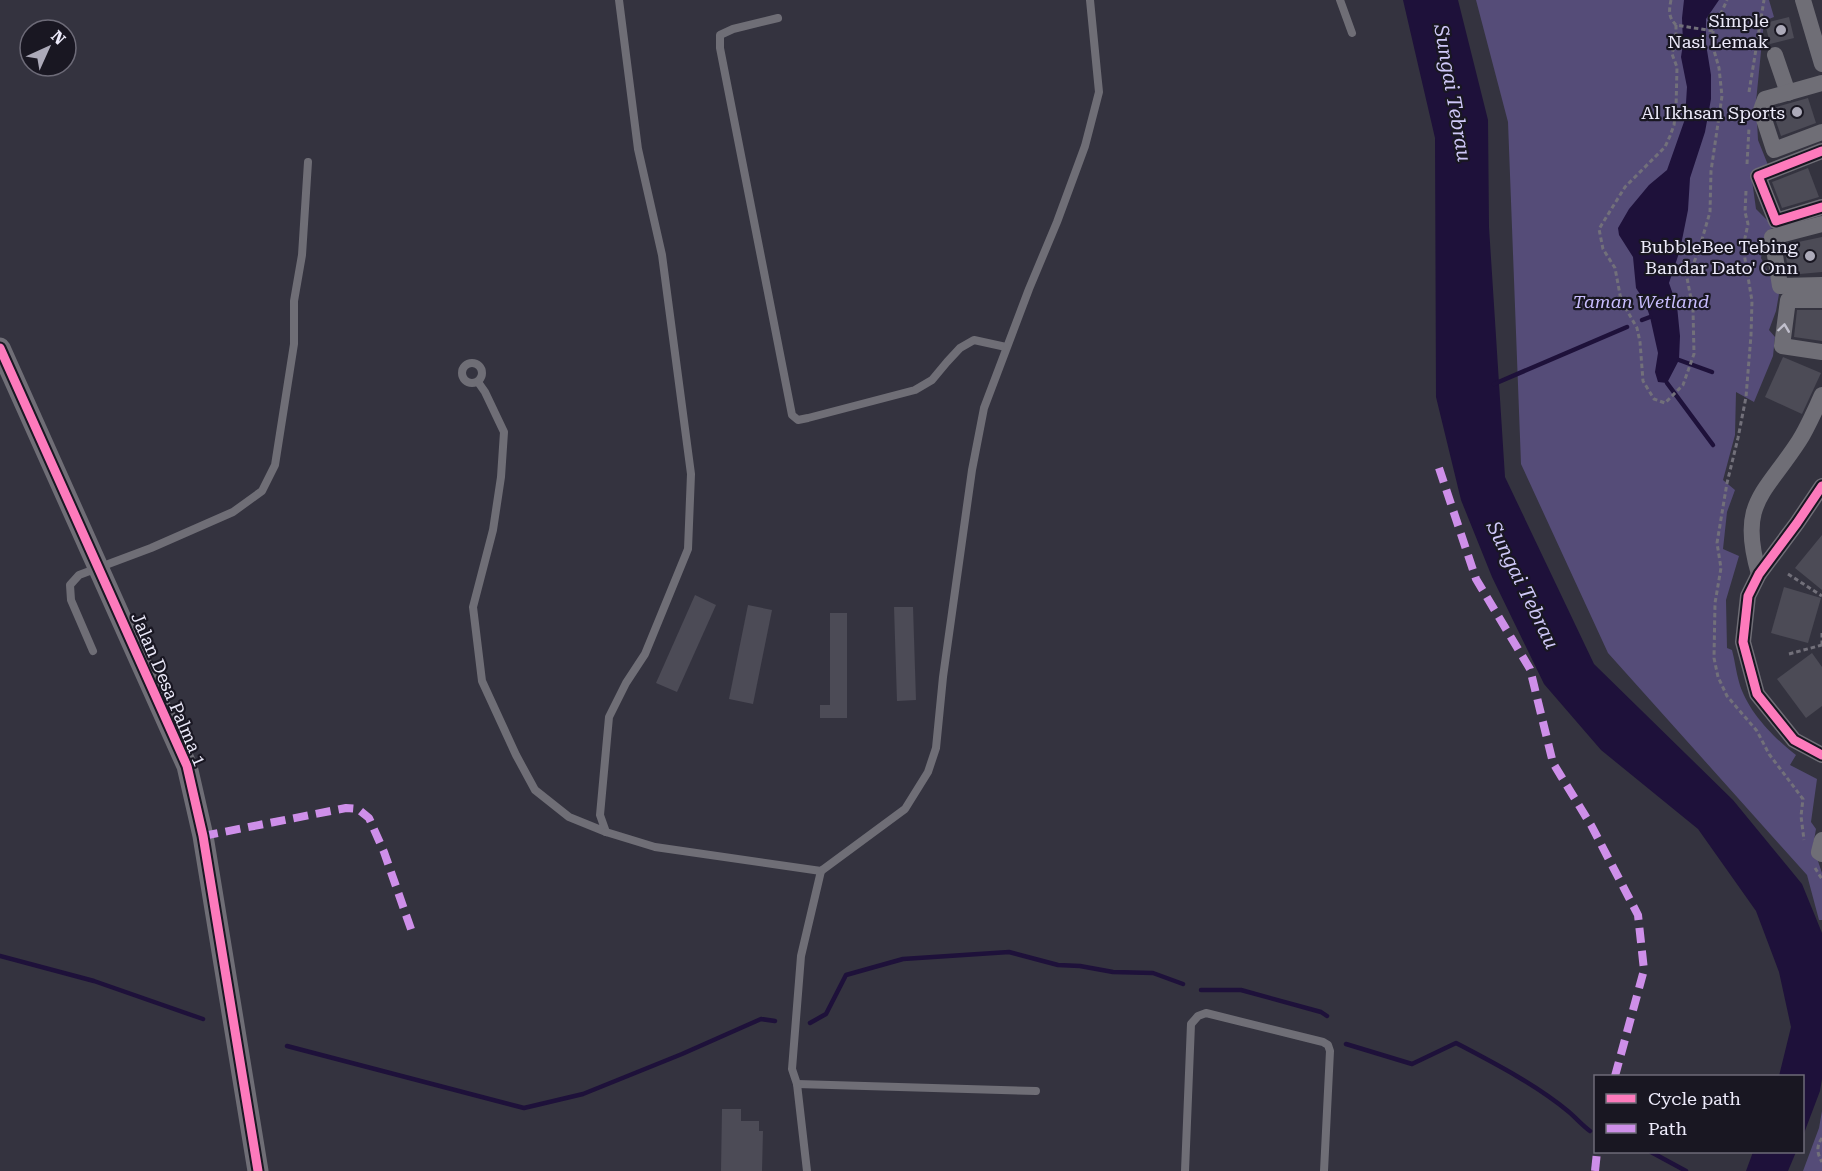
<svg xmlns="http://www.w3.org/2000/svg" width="1822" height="1171" viewBox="0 0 1822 1171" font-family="'Roboto Serif',serif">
<rect width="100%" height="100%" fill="#34333f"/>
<!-- green -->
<g fill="#554c78">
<path d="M1476,0H1769L1774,17L1764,21L1756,102L1758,140L1768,165L1751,173L1756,209L1774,227L1766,232L1761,258L1779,294L1776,311L1769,330L1775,337L1773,356L1754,402L1736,392L1735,435L1723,480L1735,490L1727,512L1723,549L1739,556L1726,600L1727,648L1732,650C1735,661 1736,672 1739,682C1747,711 1774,738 1796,755L1790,765L1817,779L1811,822L1816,829L1813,846L1822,873V920H1819L1807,875L1608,653L1521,464L1508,122Z"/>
<polygon points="1822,1111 1822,1171 1803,1171 1819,1128"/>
</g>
<!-- water -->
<g fill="#1e113a">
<polygon points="1403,0 1458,0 1488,120 1489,227 1505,477 1594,664 1733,800 1802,884 1822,933 1822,1079 1820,1091 1803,1136 1802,1076 1779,1076 1791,1027 1779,972 1756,911 1698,829 1601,750 1544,684 1492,577 1461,500 1436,397 1435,138"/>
<polygon points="1684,0 1719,0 1706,19 1706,44 1711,75 1711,99 1705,132 1690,178 1688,210 1680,250 1669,283 1677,306 1680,336 1679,360 1667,383 1658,382 1655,372 1658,353 1650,317 1645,302 1636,288 1633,257 1619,235 1618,228 1629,209 1649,185 1667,170 1685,119 1687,87 1681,57 1683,44 1682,18"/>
<polygon points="1753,1152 1796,1152 1788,1171 1746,1171"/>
</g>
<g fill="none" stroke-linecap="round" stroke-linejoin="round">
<!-- stream -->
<g stroke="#1e113a" stroke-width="4.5">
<polyline points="1642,320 1650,317"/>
<polyline points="1679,360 1712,372"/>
<polyline points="1667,383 1713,445"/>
<polyline points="1494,384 1627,327"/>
<polyline points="0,956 94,981 203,1019"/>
<polyline points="1201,990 1241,990 1321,1012 1327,1016"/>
<polyline points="810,1023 826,1014 846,975 903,959 1009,952 1058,965 1080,966 1113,972 1153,973 1183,984"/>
<path d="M1346,1044L1412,1064L1456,1043C1494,1063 1535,1084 1569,1112C1576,1118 1582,1125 1590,1131"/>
<polyline points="287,1046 524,1108 583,1094 682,1054 761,1019 775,1021"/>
<polyline points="1651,1152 1686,1171"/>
</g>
</g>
<!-- building -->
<g fill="#4c4b56">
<polygon points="1789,17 1794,38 1770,44 1765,23"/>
<polygon points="1808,98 1816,123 1781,136 1772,110 1773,108"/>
<polygon points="1808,168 1819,197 1782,208 1772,182"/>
<polygon points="1822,237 1822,272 1789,275 1784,245"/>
<polygon points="1797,310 1822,310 1822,341 1794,337"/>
<polygon points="1783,357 1821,373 1802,414 1765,397"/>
<polygon points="1822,535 1822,590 1795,568"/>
<polygon points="1784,587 1821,598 1808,643 1771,633"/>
<polygon points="695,595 716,605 677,692 656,683"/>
<polygon points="748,605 772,610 753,704 729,699"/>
<polygon points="894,607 913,607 916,700 897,701"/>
<polygon points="830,613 847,613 847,718 820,718 820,705 830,705"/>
<polygon points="1812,653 1822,667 1822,706 1806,718 1777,679"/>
<polygon points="722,1109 741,1109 741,1121 759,1121 759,1131 763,1131 762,1171 721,1171"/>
</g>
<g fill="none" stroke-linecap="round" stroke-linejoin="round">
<!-- path -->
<g stroke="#72707a" stroke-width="3" stroke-dasharray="4.5 3" stroke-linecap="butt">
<path d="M1671,0C1669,10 1668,17 1676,25L1713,31L1727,0"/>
<polyline points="1676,25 1676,38 1672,54 1677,67 1676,109 1674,125 1670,136 1665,147 1625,187 1599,229 1603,249 1615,268 1621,300 1637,328 1640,342 1643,381 1654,399 1665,403 1683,385 1694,354 1693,309 1687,278 1698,253 1710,212 1711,171 1722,96 1719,68 1713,47 1713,31"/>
<polyline points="1749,92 1764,0"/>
<polyline points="1747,164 1749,128"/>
<polyline points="1746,191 1745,212 1748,224 1743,247 1752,301 1751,335 1746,397 1738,438 1727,483 1717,543 1721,568 1715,603 1714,658 1718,677 1727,696 1757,731 1769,754 1803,799 1801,816 1804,840"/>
<polyline points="1788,574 1822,596"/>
<polyline points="1822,645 1822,632"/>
<polyline points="1789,654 1822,645"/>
<polyline points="1815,868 1822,879"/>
<path d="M1822,1138C1816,1147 1817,1153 1822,1162"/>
</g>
<!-- service -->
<g stroke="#6f6e76" stroke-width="8">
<polyline points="1340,0 1352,33"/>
<polyline points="778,18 733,29 720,35 720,48 792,415 798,420 808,418 915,390 932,380 947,362 960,348 974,340 1006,347"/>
<circle cx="472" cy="373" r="10"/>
<polyline points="478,382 485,392 504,432 501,477 493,530 473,607 482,681 516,755 535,790 569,817 606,832 600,815 609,717 626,683 645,654 688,549 691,474 662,255 638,149 619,0"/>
<polyline points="93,651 71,600 70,585 79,575 151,548 233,512 262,491 275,465 294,344 294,301 302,255 308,162"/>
<polyline points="606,832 655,847 821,871 905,809 928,772 936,748 943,677 972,470 984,408 1029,289 1057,222 1085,146 1099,92 1090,0"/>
<polyline points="797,1084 1036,1091"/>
<polyline points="807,1171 797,1084 792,1069 801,956 821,871"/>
<polyline points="1185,1171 1191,1024 1198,1016 1206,1013 1323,1042 1328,1045 1330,1051 1324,1171"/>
</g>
<!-- minor -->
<g stroke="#6f6e76" stroke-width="16">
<polyline points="1803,0 1822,64"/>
<polyline points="1775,55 1788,93"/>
<polyline points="1822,83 1765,99 1761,110 1774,150 1822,132"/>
<polyline points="1822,151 1758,176 1776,221 1822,207"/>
<polyline points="1822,224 1772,237 1780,286 1822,285"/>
<polyline points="1822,300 1788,300 1782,346 1822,352"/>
<polyline points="1822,486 1797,523 1759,574 1748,596 1743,642 1757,694 1794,740 1822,755"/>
<path d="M1759,574C1738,503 1764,495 1799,441C1808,427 1815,410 1822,395"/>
<polyline points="1822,840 1819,852 1822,854"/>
</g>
<!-- tertiary -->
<polyline stroke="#6f6e76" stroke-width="21" points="0,348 187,766 203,836 258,1171"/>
<!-- quiet -->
<g stroke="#ce8fe9" stroke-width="8" stroke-dasharray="15 8" stroke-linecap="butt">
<polyline points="1439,468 1476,579 1530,669 1553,763 1591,825 1638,915 1644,970 1615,1076"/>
<polyline points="203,836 346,808 358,809 369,818 384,852 412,932"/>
<polyline points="1595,1171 1597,1152"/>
</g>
<!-- cycleway casing -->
<g stroke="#191722" stroke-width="13">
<g id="cycleway">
<polyline points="1822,151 1758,176 1776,221 1822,207"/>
<polyline points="0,348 187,766 203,836 258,1171"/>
<polyline points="1822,486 1797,523 1759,574 1748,596 1743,642 1757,694 1794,740 1822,755"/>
</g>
</g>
<!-- cycleway -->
<use href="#cycleway" stroke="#fd7abc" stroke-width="9"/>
</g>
<!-- one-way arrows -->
<defs><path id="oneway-chevron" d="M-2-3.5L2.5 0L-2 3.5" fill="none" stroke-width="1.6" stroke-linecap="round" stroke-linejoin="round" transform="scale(1.5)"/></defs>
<use stroke="#c0bfcc" href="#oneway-chevron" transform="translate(1784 328) rotate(-82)"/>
<!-- markers -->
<g fill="#acaab9" stroke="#191722" stroke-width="2">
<circle cx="1781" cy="30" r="6"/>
<circle cx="1797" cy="112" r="6"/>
<circle cx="1810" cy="256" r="6"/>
</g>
<g text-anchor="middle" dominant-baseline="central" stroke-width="4.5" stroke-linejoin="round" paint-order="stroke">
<!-- poi labels -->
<g font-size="18" fill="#eceafa" stroke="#191722" text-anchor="end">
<text x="1769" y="20">Simple<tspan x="1769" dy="21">Nasi Lemak</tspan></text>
<text x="1785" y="112">Al Ikhsan Sports</text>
<text x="1798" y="246">BubbleBee Tebing<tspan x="1798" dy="21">Bandar Dato' Onn</tspan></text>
</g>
<!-- park labels -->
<g font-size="18" font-style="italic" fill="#c9befe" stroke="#191722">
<text x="1641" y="301">Taman Wetland</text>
</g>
<!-- street labels -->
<g font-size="18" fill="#eceafa" stroke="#191722">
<text transform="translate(169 689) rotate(67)">Jalan Desa Palma 1</text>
</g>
<!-- water labels -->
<g font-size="20" font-style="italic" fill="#cfc8f8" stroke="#191722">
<text transform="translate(1453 93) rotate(80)">Sungai Tebrau</text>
<text transform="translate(1523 585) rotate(64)">Sungai Tebrau</text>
</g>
</g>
<!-- legend -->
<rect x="1594" y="1075" width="210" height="78" fill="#191722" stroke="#6d6b78" stroke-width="1.5"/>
<rect x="1606" y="1094" width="30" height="9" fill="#fd7abc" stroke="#6d6b78" stroke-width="1.5"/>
<text x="1648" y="1105" font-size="18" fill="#eceafa">Cycle path</text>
<rect x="1606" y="1124" width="30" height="9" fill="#ce8fe9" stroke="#6d6b78" stroke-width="1.5"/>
<text x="1648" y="1135" font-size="18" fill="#eceafa">Path</text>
<!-- north arrow -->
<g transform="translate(48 48) rotate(45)"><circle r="28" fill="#191722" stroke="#6d6b78" stroke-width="1.5"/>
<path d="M0-4.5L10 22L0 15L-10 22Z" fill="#acaab9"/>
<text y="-9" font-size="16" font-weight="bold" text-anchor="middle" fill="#eceafa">N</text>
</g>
</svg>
